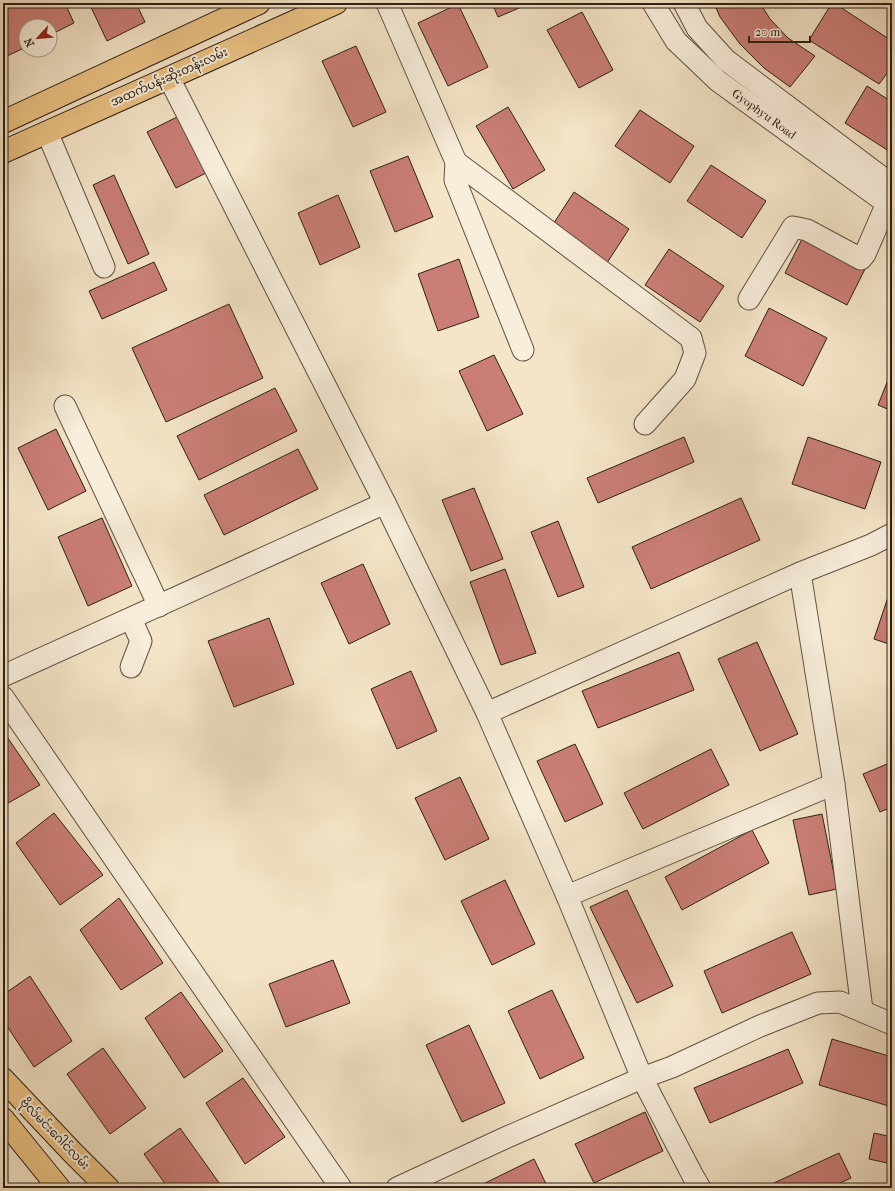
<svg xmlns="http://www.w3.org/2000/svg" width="895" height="1191" viewBox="0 0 895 1191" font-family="'IM FELL French Canon','Noto Sans Myanmar',serif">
<rect width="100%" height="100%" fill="#f4e5c8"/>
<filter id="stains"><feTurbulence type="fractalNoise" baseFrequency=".005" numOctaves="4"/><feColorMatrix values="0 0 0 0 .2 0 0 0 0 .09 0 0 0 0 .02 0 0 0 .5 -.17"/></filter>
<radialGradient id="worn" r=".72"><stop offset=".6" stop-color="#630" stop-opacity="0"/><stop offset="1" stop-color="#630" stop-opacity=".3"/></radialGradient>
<!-- building -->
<g fill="#ca7e77" stroke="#2d2016">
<polygon points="3,3 65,3 74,23 50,35 50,26 26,26 26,47 3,58"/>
<polygon points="89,3 136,3 145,22 107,41"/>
<polygon points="492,3 531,3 498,17"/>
<polygon points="714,3 760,3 770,19 788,38 815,56 790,87 764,68 740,44 720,17"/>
<polygon points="832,3 834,3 892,41 892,67 879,84 809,40"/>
<polygon points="458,4 488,67 448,86 418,23"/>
<polygon points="582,12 613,70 579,88 547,30"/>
<polygon points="356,46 386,112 353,127 322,61"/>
<polygon points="867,86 892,102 892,153 845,123"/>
<polygon points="508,107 545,170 513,189 476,126"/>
<polygon points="640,110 694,146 670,183 615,146"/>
<polygon points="181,115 210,171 176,188 147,132"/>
<polygon points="408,156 433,217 395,232 370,171"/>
<polygon points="711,165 766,201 742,238 687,201"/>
<polygon points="114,175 149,254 128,264 93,185"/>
<polygon points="574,192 629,229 605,266 550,229"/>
<polygon points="338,195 360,247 320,265 298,213"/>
<polygon points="804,235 866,267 847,305 785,273"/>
<polygon points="669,249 724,286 700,322 645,285"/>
<polygon points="459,259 479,317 438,331 418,274"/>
<polygon points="154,262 167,290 102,319 89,291"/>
<polygon points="229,304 263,378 166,422 132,348"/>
<polygon points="769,308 827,338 803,386 745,356"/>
<polygon points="494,355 523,414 487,431 459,371"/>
<polygon points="892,370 892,411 878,405"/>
<polygon points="275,388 297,431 199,480 177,436"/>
<polygon points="56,429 86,491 48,510 18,448"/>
<polygon points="684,437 694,462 598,503 587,478"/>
<polygon points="808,437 881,462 865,509 792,484"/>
<polygon points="298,449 318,489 224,535 204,495"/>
<polygon points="474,488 503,559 471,571 442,500"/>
<polygon points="741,498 760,540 651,589 632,547"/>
<polygon points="102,518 132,586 88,606 58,537"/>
<polygon points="558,521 584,587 558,597 531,532"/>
<polygon points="363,564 390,624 349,644 321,583"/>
<polygon points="505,569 536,653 501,665 470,582"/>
<polygon points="892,585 892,645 874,639"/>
<polygon points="269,618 294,684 234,707 208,641"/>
<polygon points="757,642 798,734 760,751 718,659"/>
<polygon points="679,652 694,690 598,728 582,691"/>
<polygon points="411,671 437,731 397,749 371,689"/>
<polygon points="3,731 40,785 3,806"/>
<polygon points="575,744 603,804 565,822 537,761"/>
<polygon points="711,749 729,785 643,829 624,793"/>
<polygon points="892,762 892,807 880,812 863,774"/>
<polygon points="460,777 489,839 445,860 415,798"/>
<polygon points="54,813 103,875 60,905 16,843"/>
<polygon points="822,814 837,889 809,895 793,820"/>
<polygon points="752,830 769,863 682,910 665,877"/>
<polygon points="505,880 535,944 492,965 461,901"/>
<polygon points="627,890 673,986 637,1003 590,907"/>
<polygon points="119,898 163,963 121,990 80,930"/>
<polygon points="792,932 811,974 722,1013 704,971"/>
<polygon points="333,960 350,1003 286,1027 269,984"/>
<polygon points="30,976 72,1041 34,1067 3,1020 3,995"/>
<polygon points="552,990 584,1058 540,1079 508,1011"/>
<polygon points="181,992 223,1051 184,1078 145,1018"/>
<polygon points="469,1025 505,1103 462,1122 426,1045"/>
<polygon points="832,1039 892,1057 892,1107 819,1085"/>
<polygon points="103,1048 146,1108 110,1134 67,1074"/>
<polygon points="788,1049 803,1083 710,1123 694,1088"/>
<polygon points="243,1078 285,1137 245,1164 206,1103"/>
<polygon points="645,1112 663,1151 594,1183 575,1144"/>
<polygon points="180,1128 222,1187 220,1188 168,1188 144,1154"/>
<polygon points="874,1133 892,1137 892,1164 869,1159"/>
<polygon points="839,1153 851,1178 829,1188 763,1188"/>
<polygon points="534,1159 548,1188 475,1188"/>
</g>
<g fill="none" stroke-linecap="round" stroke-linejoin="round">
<!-- minor casing -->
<g stroke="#5f5142" stroke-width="23">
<g id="minor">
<polyline points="387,3 456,162 691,338 695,353 685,379 645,424"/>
<polyline points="653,3 676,41 718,81 892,207"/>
<polyline points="684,3 697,28 726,60 892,185"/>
<polyline points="169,78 385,503 487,713 567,896 642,1078 693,1176 700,1188"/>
<polyline points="47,132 104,267"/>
<polyline points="456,162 455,180 523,350"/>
<polyline points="749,299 793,227 807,230 861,259 865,254 887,203"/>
<polyline points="65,406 159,606"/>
<polyline points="800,573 834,784 862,1010"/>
<polyline points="131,619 141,641 131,667"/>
<polyline points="3,676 385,503"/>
<polyline points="3,697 341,1188"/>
<polyline points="487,713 800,573 871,545 892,534"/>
<polyline points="567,896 834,784"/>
<polyline points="397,1188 505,1138 642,1078 672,1067 760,1026 818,1003 840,1002 892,1024"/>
</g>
</g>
<!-- major casing -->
<g stroke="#2d2016" stroke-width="24">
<g id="major">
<polyline points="3,122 259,3"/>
<polyline points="3,152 336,3"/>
<polyline points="3,1079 73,1153 108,1188"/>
<polyline points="3,1119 59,1188"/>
</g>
</g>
<!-- minor -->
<use href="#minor" stroke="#f8eedb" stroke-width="21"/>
<!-- major -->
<use href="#major" stroke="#eac284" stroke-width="22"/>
</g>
<g text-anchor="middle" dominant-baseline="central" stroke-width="4" stroke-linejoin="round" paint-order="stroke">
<!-- street labels -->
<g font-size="12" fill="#2d2016" stroke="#f8eedb">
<text transform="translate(169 77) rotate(-24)">အထက်ပန်းဆိုးတန်းလမ်း</text>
<text transform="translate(764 114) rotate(36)">Gyophyu Road</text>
<text transform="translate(55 1134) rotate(46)">ဗိုလ်မင်းဂေါင်လမ်း</text>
</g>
</g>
<!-- margin -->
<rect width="895" height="1191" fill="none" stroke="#f4e5c8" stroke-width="16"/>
<rect x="4" y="4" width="887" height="1183" fill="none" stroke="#2d2016" stroke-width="2"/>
<rect x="8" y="8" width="879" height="1175" fill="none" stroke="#2d2016"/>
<!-- north arrow -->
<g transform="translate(38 38) rotate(243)"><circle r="19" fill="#f8eedb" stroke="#a79c8c"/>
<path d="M0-3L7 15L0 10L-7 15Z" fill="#8f2418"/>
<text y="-6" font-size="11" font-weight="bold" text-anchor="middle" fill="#2d2016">N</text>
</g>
<!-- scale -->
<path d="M749 36v6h61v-6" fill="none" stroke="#2d2016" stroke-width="2"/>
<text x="755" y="36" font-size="12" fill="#2d2016" stroke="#f8eedb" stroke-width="3" paint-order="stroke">20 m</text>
<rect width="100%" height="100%" filter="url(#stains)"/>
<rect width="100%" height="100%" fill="url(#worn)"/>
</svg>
